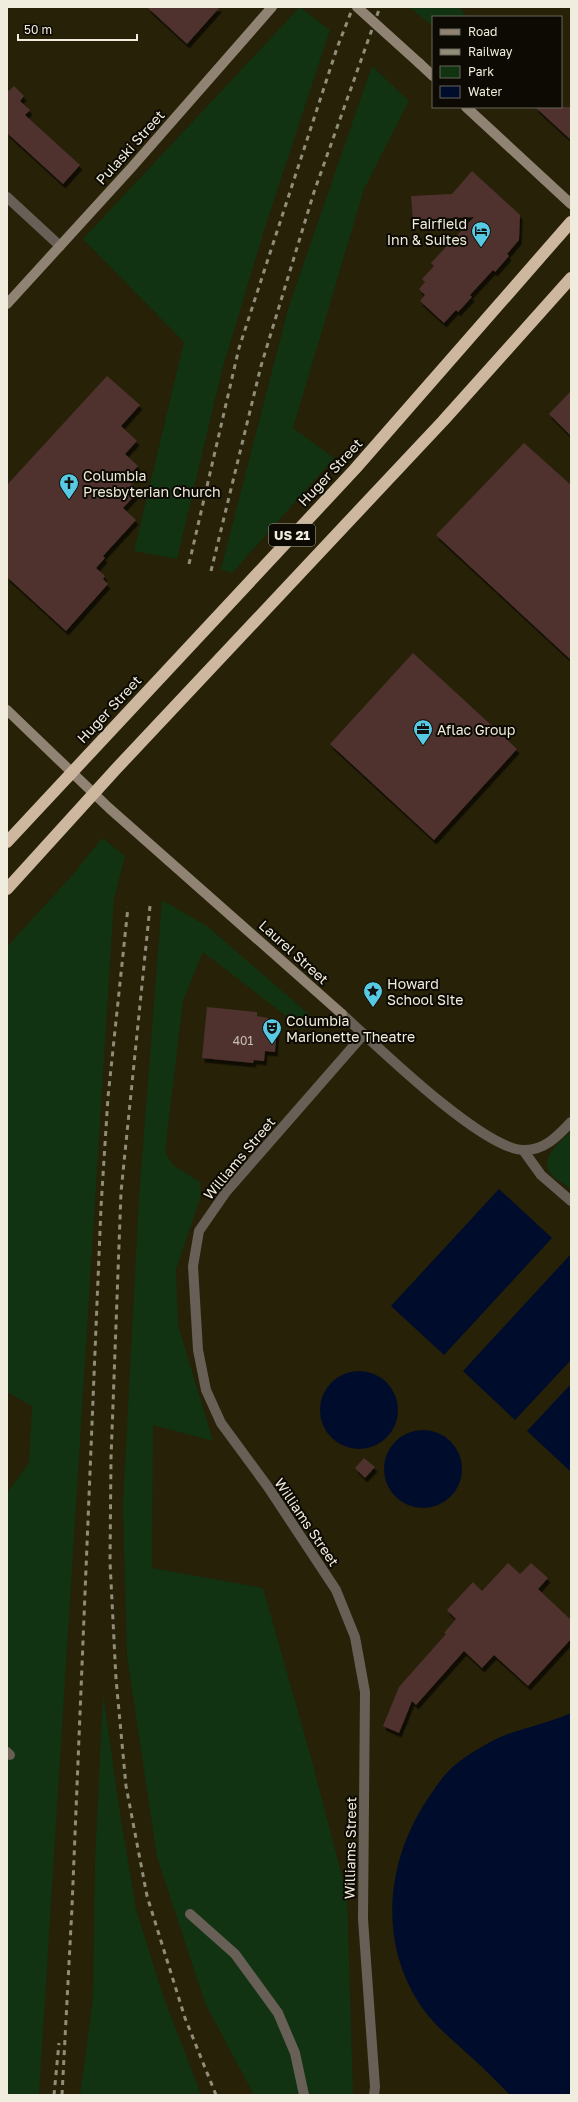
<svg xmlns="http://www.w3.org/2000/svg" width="578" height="2102" viewBox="0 0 578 2102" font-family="'Golos Text',sans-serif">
<defs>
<filter id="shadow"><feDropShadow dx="2.5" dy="4.5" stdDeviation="0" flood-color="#0009"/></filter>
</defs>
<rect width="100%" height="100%" fill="#262107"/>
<!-- green -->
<g fill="#113312">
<polygon points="300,7 330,30 265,227 222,370 177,559 134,551 184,342 83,239"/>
<polygon points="409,7 459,7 467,17 433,17 433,26"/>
<polygon points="372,66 409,101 364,189 293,428 334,458 232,573 221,569 288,309"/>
<polygon points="102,838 125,856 114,899 39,2095 7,2095 7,1493 29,1463 32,1406 7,1392 7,947 76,871"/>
<polygon points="162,900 207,926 312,1017 303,1029 203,952 183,1001 165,1152 173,1165 200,1182 201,1196 176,1269 178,1325 213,1441 153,1425 152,1568 263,1588 310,1754 347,1895 353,2095 254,2095 205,2003 157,1857 127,1656 123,1505 139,1197"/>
<path d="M571,1131V1189C565,1184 556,1180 551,1174C538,1158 560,1143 571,1131Z"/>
<polygon points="103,1694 120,1813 136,1909 162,1993 201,2095 80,2095 93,1999 95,1862"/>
</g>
<!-- water -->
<g fill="#000c2c">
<polygon points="499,1189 552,1238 444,1355 391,1306"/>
<polygon points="570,1255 571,1360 515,1420 463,1371"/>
<circle cx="359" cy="1410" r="39"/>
<polygon points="571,1384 571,1472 527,1431"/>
<circle cx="423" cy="1469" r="39"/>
<path d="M571,1713V2095H510C497,2082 485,2069 471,2057C452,2039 433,2025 419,2003C378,1940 387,1860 427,1800C435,1788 444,1774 455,1765C470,1753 490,1741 508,1734C528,1727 551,1722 571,1713Z"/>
</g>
<!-- building -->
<g fill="#4f322f" filter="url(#shadow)">
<polygon points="147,7 220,7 187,44"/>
<polygon points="14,86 24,96 20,101 30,110 25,115 80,165 63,184 7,133 7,89 9,91"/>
<polygon points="535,107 571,107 571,140"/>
<polygon points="472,171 520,215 519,240 507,254 509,256 495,272 493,270 470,295 472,297 458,312 456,310 444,323 420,301 425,295 419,289 425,282 422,279 434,266 431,263 474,217 413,220 411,196 452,194"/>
<polygon points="107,376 140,405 121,426 137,441 125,454 138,466 126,479 139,491 123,508 136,520 103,556 105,558 96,568 105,576 103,579 108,584 66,631 7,577 7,485"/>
<polygon points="571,391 571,436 549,414"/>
<polygon points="524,443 571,485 571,660 436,535"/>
<polygon points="413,653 517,749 434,840 330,744"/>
<polygon points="207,1007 257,1012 257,1016 268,1018 267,1027 277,1028 275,1052 265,1051 264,1061 254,1060 253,1063 202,1058"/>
<polygon points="364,1458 375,1467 365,1478 355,1468"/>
<polygon points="508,1563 520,1574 531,1563 548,1578 538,1589 571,1620 571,1639 528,1686 494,1655 482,1668 464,1651 416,1705 412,1701 399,1733 383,1726 399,1687 446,1634 444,1633 456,1619 447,1610 473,1582 482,1591"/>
</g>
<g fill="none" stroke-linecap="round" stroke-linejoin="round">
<!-- street -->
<g stroke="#685f56" stroke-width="10">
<polyline points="7,197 60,246"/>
<path d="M342,1014C376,1045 481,1148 523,1150C544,1151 558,1136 571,1122"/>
<polyline points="364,1034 226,1192 199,1231 193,1266 198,1350 206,1390 221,1423 268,1487 336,1590 355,1637 365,1692 363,1919 375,2087 374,2095"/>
<polyline points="523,1150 541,1175 571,1201"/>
<polyline points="7,1752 10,1755"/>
<polyline points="190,1914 235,1954 278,2013 295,2053 304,2095"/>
</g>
<!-- secondary -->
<g stroke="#918373" stroke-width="10">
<polyline points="419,63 433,76"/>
<polyline points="466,107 571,204"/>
<polyline points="7,304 132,167 272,7"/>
<polyline points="7,710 109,808 342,1014"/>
</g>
<!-- highway -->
<g stroke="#ceb79f" stroke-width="12">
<polyline points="7,842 355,469 571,222"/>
<polyline points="7,889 116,769 443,421 571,278"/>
</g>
<!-- rail -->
<g stroke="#918d79" stroke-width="3" stroke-dasharray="5 5" stroke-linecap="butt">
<polyline points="189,564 239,348 337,48 353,7"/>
<polyline points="211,571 261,366 314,192 380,7"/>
<polyline points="150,906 121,1192 111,1458 110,1562 116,1679 126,1786 147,1896 185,2018 216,2095"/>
<polyline points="54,2095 59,2043"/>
<polyline points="62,2095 72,1907 101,1207 108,1097 128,907"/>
</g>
<!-- secondary-bridge -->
<polyline stroke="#918373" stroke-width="10" points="357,7 419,63"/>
</g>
<!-- icons -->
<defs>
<g id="hotel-pin" transform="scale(1)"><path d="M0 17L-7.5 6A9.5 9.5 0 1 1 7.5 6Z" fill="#57c9e2" stroke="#0d0a03"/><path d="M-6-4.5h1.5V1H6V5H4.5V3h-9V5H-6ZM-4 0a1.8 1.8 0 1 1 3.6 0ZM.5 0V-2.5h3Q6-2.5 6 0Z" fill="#111"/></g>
<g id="church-pin" transform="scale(1)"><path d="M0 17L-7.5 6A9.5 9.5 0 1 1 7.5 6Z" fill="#57c9e2" stroke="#0d0a03"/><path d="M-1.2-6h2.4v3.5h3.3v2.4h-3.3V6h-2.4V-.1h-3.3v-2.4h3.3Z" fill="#111"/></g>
<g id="office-pin" transform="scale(1)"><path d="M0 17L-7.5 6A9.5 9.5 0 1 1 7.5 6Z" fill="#57c9e2" stroke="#0d0a03"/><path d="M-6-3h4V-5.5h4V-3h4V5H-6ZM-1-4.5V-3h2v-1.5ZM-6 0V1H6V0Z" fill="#111"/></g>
<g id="sight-pin" transform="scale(1)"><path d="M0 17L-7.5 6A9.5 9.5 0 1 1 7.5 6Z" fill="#57c9e2" stroke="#0d0a03"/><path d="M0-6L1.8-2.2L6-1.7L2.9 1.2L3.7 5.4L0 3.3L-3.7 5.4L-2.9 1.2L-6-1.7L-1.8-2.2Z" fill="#111"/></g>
<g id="theatre-pin" transform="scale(1)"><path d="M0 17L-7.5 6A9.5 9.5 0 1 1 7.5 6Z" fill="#57c9e2" stroke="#0d0a03"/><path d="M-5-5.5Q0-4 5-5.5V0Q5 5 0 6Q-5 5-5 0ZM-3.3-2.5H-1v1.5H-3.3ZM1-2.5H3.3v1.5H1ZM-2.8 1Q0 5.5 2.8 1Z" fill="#111"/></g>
</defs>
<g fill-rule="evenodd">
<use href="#hotel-pin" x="481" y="231"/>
<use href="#church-pin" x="69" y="483"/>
<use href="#office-pin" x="423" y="729"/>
<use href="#sight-pin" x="373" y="991"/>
<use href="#theatre-pin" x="272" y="1028"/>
</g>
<g text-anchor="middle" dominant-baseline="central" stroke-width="4" stroke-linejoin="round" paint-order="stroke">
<!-- number labels -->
<g font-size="12" fill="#c8beb2">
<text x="243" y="1040">401</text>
</g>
<!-- shield labels -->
<rect fill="#0d0a03" stroke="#aca99c" stroke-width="1" x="269" y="524" width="46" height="22" rx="3"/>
<g font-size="13" font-weight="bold" fill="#f0edde">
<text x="292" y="535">US 21</text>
</g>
<!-- street labels -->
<g font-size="14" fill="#f0edde" stroke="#0d0a03">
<text transform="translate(130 147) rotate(-48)">Pulaski Street</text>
<text transform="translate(330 472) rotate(-47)">Huger Street</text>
<text transform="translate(109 709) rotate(-47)">Huger Street</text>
<text transform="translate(294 952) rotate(42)">Laurel Street</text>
<text transform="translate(239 1158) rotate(-50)">Williams Street</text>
<text transform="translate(307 1522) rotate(56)">Williams Street</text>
<text transform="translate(350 1848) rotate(-89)">Williams Street</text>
</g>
<!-- poi labels -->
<g font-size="14" fill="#f0edde" stroke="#0d0a03" text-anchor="start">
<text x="467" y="223" text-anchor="end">Fairfield<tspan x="467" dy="16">Inn &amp; Suites</tspan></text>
<text x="83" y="475">Columbia<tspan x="83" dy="16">Presbyterian Church</tspan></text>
<text x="437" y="729">Aflac Group</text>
<text x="387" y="983">Howard<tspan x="387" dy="16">School Site</tspan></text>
<text x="286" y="1020">Columbia<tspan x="286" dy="16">Marionette Theatre</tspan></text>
</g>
</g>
<!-- border -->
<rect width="578" height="2102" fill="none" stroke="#f0edde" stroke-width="16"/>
<!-- legend -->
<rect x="432" y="16" width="130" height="92" fill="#0d0a03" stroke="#68655b"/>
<rect x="440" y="29" width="20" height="6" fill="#918373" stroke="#68655b"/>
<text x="468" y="36" font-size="12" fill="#f0edde">Road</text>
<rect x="440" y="49" width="20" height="6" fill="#918d79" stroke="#68655b"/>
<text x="468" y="56" font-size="12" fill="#f0edde">Railway</text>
<rect x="440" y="66" width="20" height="12" fill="#113312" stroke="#68655b"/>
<text x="468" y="76" font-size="12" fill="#f0edde">Park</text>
<rect x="440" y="86" width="20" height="12" fill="#000c2c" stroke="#68655b"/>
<text x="468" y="96" font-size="12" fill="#f0edde">Water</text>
<!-- scale -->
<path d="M18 34v6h119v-6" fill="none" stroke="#f0edde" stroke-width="2"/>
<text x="24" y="34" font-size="12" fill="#f0edde" stroke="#0d0a03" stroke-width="3" paint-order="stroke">50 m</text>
</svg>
